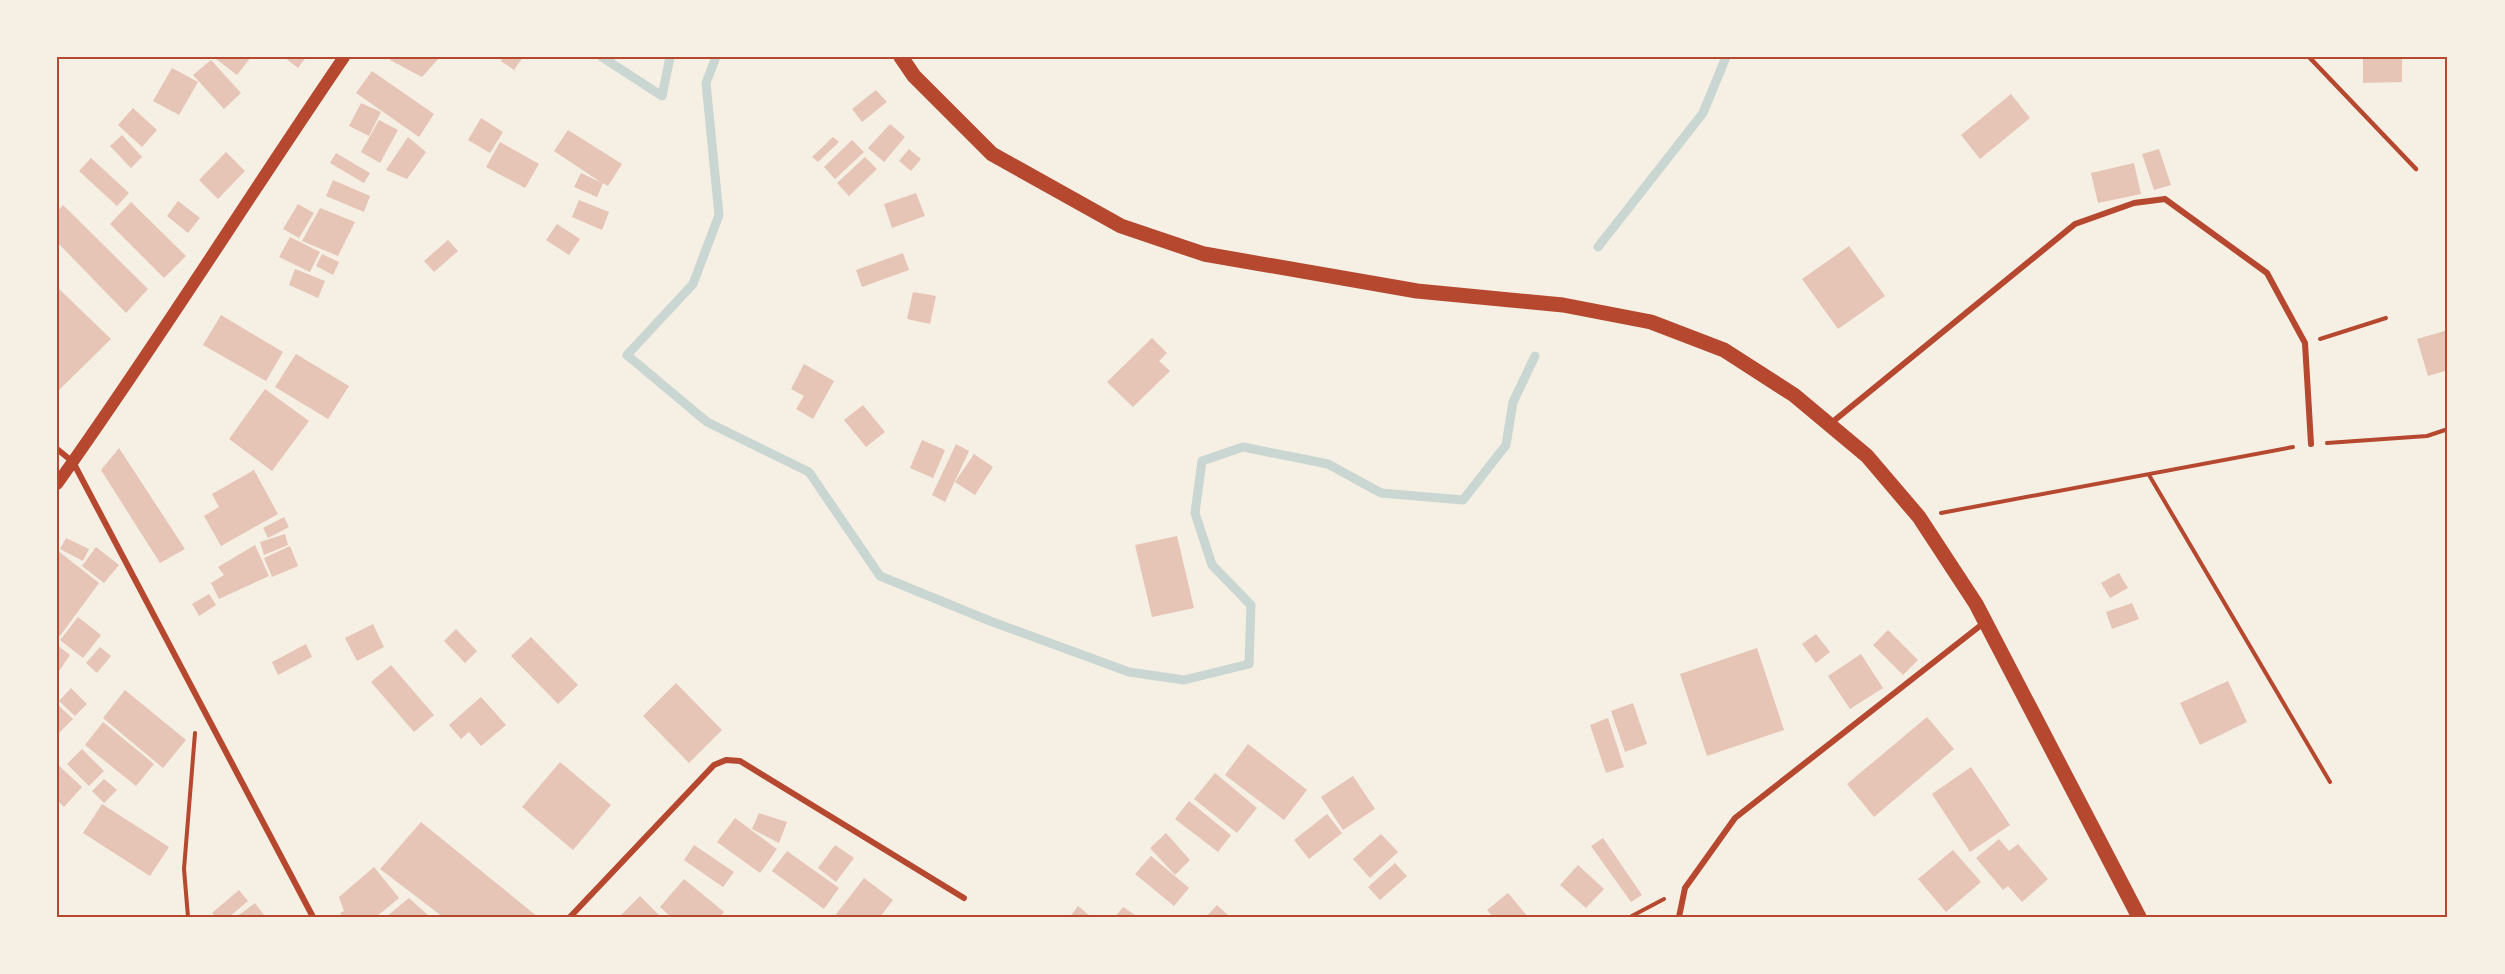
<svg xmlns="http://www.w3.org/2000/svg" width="2505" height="974" viewBox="0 0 2505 974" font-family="'Fira Sans',sans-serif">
<rect width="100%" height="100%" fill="#f6efe4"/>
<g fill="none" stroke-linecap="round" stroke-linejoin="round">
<!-- stream -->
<g stroke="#c9d6d2" stroke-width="9">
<polyline points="602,57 662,96 670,57"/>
<polyline points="716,57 706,83 719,215 693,284 627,355 707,422 809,472 880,576 990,621 1129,672 1184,680 1249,664 1251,605 1212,565 1195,513 1202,461 1243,447 1328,464 1381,493 1463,500 1506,445 1513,402 1535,356"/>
<polyline points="1598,247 1703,113 1726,57"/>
</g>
</g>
<!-- building -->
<g fill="#e6c5b7">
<polygon points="218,57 251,57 237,75 216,59"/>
<polygon points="284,57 306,57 298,68"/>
<polygon points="392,57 440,57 422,77 390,60"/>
<polygon points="503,57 523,57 514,70 501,61"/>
<polygon points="2363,57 2402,57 2402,82 2363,83"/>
<polygon points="211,60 241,93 224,109 193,75"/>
<polygon points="172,68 198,82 179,115 153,101"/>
<polygon points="372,71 434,114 419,137 356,93"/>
<polygon points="876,90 887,102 862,122 852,109"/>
<polygon points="2011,94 2030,118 1980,159 1961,135"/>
<polygon points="361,103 381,112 369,136 349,126"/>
<polygon points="133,108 157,130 142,147 118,125"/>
<polygon points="481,118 503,132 490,153 468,140"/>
<polygon points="379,120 398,130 380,163 361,152"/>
<polygon points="890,124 905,137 884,162 868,148"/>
<polygon points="568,130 622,164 608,186 603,183 597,197 574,187 581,173 602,183 554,151"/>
<polygon points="122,135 142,157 131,168 110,146"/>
<polygon points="408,137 426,152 407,179 386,170"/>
<polygon points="833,137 839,142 818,162 812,157"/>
<polygon points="852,140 864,152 835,179 824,167"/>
<polygon points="500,142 539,164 525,188 486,167"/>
<polygon points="909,149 921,159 911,171 899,161"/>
<polygon points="2159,149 2171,185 2154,190 2142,154"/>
<polygon points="226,152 245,171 218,199 199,180"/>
<polygon points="336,153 370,173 364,183 330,163"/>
<polygon points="865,157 877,169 849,196 837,183"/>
<polygon points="91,158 129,193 117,206 79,171"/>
<polygon points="2134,163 2141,194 2098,203 2091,173"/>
<polygon points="333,180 370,196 364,212 326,196"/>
<polygon points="916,193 925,216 892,228 884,204"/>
<polygon points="579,200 609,212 602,230 572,217"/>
<polygon points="178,201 200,218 188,233 167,216"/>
<polygon points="131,202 186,256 164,278 110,224"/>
<polygon points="298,204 314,213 299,238 283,229"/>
<polygon points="63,205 148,289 126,313 57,242 57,212"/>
<polygon points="320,208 355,222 338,256 302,241"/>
<polygon points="557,224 580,239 569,255 546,240"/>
<polygon points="290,237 320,252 310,272 279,257"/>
<polygon points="448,240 458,251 434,272 424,261"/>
<polygon points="1849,246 1885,296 1838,329 1802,279"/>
<polygon points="903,253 909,270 862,287 856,270"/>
<polygon points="322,254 339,262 333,275 316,266"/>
<polygon points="295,269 325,281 318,298 289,285"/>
<polygon points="57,287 111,339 57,392"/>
<polygon points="913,292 936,296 930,324 907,319"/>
<polygon points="221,315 283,352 266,381 203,345"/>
<polygon points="2448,330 2448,370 2428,376 2417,339"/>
<polygon points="1152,338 1167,353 1159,361 1170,371 1133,407 1107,382"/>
<polygon points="296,354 349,386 328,419 275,387"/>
<polygon points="804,364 834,381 813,419 796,409 804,396 791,389"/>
<polygon points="265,389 309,421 272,471 229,439"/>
<polygon points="863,405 885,432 866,447 844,420"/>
<polygon points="922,440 945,450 933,478 910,468"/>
<polygon points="956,444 969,451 945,502 932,495"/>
<polygon points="119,448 185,549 160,563 101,470"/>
<polygon points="974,454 993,467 975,495 955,482"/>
<polygon points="254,470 278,514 221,546 204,516 219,507 212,494"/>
<polygon points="284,517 289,527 268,538 263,528"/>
<polygon points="285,534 288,545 264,555 260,542"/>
<polygon points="1177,536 1194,608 1152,617 1135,545"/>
<polygon points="66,538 89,549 83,561 60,549"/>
<polygon points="255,545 269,576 219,599 211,583 224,575 218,567"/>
<polygon points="290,546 298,566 272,577 264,558"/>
<polygon points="96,547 119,565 104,583 82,566"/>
<polygon points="57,550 99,583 60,636 57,634"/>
<polygon points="2119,573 2128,588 2110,598 2101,583"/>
<polygon points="209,594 216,605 199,616 192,604"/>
<polygon points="2132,603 2139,619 2112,629 2106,612"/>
<polygon points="78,617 101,635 83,658 60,640"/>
<polygon points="373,624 384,647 357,661 345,638"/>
<polygon points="456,629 477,651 465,663 444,641"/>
<polygon points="1888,630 1918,660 1903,675 1873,645"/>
<polygon points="1816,634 1830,652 1816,663 1802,644"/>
<polygon points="531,637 578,685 558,704 511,656"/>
<polygon points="306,644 312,657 278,675 272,662"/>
<polygon points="57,645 70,655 57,674"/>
<polygon points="100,647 111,656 97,673 86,663"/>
<polygon points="1757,648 1784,730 1707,756 1680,674"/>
<polygon points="1861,654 1883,688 1850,709 1828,676"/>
<polygon points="391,665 434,715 414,732 371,682"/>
<polygon points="2228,681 2247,722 2200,745 2180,703"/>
<polygon points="676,683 722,730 689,763 643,716"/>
<polygon points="71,688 87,704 75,716 59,701"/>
<polygon points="125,690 186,740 163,768 103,718"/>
<polygon points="481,697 506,725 481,746 469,732 461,739 449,725"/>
<polygon points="1633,703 1647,744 1625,752 1611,711"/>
<polygon points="57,704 73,719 57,735"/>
<polygon points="1927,717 1954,749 1874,817 1847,784"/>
<polygon points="1608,718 1624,767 1606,773 1590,725"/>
<polygon points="103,722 154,764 136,786 85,745"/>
<polygon points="1248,744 1307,790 1284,820 1225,775"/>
<polygon points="82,749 104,771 89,786 67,764"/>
<polygon points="560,762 611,805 573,850 522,807"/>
<polygon points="57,764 82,787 64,807 57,800"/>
<polygon points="1971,767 2010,825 1970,852 1932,794"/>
<polygon points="1215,773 1257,808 1237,833 1194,799"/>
<polygon points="1353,776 1375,809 1343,830 1321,797"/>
<polygon points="104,779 117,790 104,803 92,791"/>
<polygon points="1189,801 1231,835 1218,852 1175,819"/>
<polygon points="102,804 169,847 150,876 83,833"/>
<polygon points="759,813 787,822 779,843 752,829"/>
<polygon points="1327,814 1342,833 1309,859 1294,840"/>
<polygon points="735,818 777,849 760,873 717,842"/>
<polygon points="421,822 538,917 443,917 380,869"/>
<polygon points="1166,833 1190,860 1175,875 1150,848"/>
<polygon points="1381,834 1398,852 1370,878 1353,859"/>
<polygon points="1603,838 1642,895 1631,902 1591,846"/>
<polygon points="1999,839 2009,851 2018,844 2048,879 2022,902 2008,886 2003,890 1976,858"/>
<polygon points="694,845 734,872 723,887 684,860"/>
<polygon points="835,845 854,858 836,882 818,868"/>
<polygon points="1953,850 1981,882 1946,912 1918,879"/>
<polygon points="787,851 839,888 824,909 772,871"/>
<polygon points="1151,856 1189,888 1174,906 1135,874"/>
<polygon points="1395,863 1407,876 1380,900 1368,887"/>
<polygon points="1578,865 1604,889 1586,908 1560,885"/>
<polygon points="374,867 399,898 376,917 343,917 340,913 344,911 339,897"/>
<polygon points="864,878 893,900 880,917 834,917"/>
<polygon points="684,879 724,912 720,917 671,917 660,907"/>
<polygon points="239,890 248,901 229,917 216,917 212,913"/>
<polygon points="1508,893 1528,917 1493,917 1487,910"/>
<polygon points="640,896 661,917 619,917"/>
<polygon points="409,898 430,917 386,917"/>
<polygon points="255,903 264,915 236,917"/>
<polygon points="1217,905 1230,917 1206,917"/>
<polygon points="1078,906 1091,917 1070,917"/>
<polygon points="1123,907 1138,917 1115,917"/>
</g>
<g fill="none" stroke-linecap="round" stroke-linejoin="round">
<!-- path -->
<g stroke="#b5482f" stroke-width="4">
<polyline points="2320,339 2386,318"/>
<polyline points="2327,443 2427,436 2448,429"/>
<polyline points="2149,475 2330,782"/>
<polyline points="1941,513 2293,447"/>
<polyline points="188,917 184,869 195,733"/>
<polyline points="1630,917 1664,899"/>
</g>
<!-- service -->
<polyline stroke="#b5482f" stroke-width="4.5" points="2309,57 2416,169"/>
<!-- minor -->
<g stroke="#b5482f" stroke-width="6">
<polyline points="1830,424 2075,224 2134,203 2165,199 2267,273 2305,343 2311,444"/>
<polyline points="57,449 73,462 313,917"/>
<polyline points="570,917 714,765 726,760 740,761 964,898"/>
<polyline points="1679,917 1685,888 1735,818 1985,622"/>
</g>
<!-- secondary -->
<path stroke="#b5482f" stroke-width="12" d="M57,484C157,344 247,199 344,57"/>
<!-- primary -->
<polyline stroke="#b5482f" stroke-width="15" points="901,57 914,76 992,154 1121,226 1204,254 1417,291 1563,305 1651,322 1724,350 1794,395 1867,456 1919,517 1976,604 2139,917"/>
</g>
<!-- border -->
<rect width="2505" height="974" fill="none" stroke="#f6efe4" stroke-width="117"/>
<rect x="58" y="58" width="2388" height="858" fill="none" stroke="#b5482f" stroke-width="2"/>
</svg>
